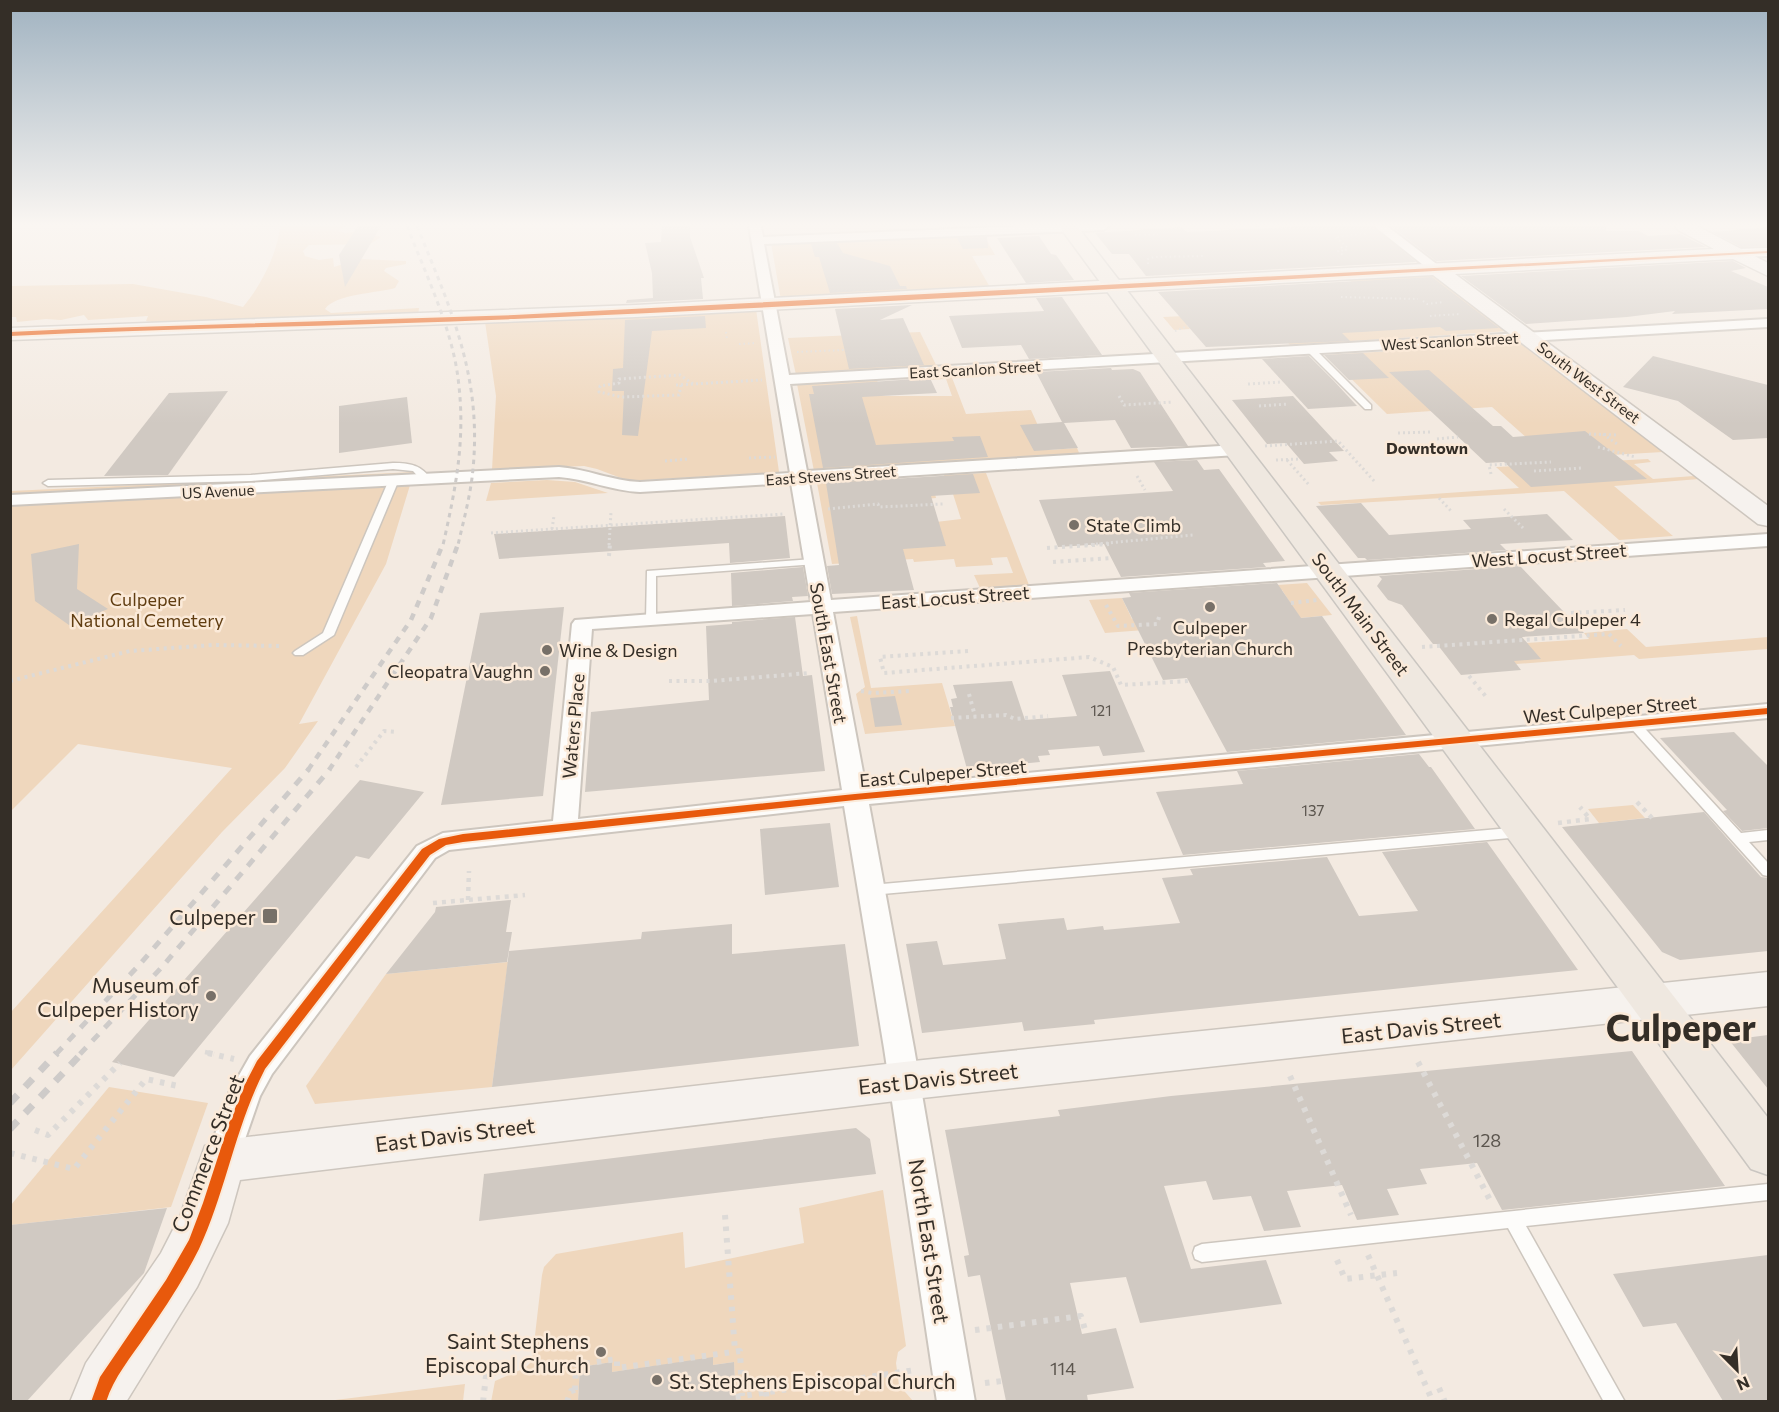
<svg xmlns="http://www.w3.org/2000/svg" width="1779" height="1412" viewBox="0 0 1779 1412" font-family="Commissioner,sans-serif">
<rect width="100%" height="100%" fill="#f3eae1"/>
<!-- green -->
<g fill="#efd7bd">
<path d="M250,226H345L338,231L345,233L363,231V233L381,237L370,244L309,245L303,251L305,256L319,260L333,258L334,267L359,259L406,261V264L386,268L384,271L399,281L395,288C378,293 335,294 325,309L331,313L419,308L418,315L152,322L146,321L148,316L88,320L84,315L61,320L46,319L17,322L16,317H11L10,286L133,284L206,297L243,307C261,286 277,254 280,227Z"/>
<polygon points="983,234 995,255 972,256 991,289 781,300 771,243"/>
<polygon points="1432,273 1509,331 1290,345 1259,314 1182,318 1190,329 1174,330 1163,317 1350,308 1362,291 1346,277"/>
<polygon points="756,309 779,472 629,481 597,469 584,466 492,470 496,396 485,322"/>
<polygon points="920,332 937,367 796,375 788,338"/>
<polygon points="1521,343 1663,452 1593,456 1546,455 1492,407 1387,414 1327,355"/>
<polygon points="951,375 966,414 1031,410 1049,450 1077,448 1080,455 814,471 797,384 877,380 882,396 952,396 946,379 927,380 926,377"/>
<polygon points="1648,459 1651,462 1634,464 1653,479 1694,476 1699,479 1614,486 1673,536 1619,540 1564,491 1321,505 1318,502 1519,488 1496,467"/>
<polygon points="414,472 386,564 299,724 318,721 285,768 222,832 11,1070 11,1012 232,768 78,744 11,811 11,491"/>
<polygon points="986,473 1029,585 980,588 974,575 1013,573 1007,557 991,558 993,565 956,567 954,559 914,562 913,559 832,564 817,483 899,478 900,483 933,485 936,498 914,500 936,522 961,519 953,494 944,475"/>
<polygon points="547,480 575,482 608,493 486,501 491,483"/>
<polygon points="1307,583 1332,615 1300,618 1282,590 1239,593 1235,588"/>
<polygon points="1122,598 1132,619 1222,612 1237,623 1105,633 1089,600"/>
<polygon points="857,616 871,688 942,683 955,726 865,734 856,694 865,687 850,617"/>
<polygon points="1627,629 1646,647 1768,637 1768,649 1639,659 1634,655 1516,664 1513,661 1526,643 1589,639 1584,633"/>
<polygon points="1633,805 1645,818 1599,823 1588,809"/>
<polygon points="508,962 492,1087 315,1104 306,1086 386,974"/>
<polygon points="109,1087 208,1103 171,1207 11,1225 11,1205"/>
<polygon points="883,1190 906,1346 898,1352 896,1363 899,1385 913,1401 736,1401 734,1362 713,1365 712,1358 612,1372 612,1362 580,1367 578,1401 491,1402 495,1381 525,1368 532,1361 542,1275 544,1267 556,1254 683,1232 685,1268 804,1243 799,1208"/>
<polygon points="465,1384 463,1401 327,1401"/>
</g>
<!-- building -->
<g fill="#d0c9c2">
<polygon points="358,226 381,226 345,287 339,255"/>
<polygon points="662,226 690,226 690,237 704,278 701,278 703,299 626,303 627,300 653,298 652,273 645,243 661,242"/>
<polygon points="1309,226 1372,226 1416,262 1146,276 1129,254 1112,254 1095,233 1181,227 1187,232"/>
<polygon points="1391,226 1606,226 1606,231 1639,231 1648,236 1680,234 1706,247 1436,261"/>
<polygon points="1768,227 1768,246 1741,247 1712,232"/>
<polygon points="1039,236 1051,254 1056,255 1074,280 1026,283 997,238"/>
<polygon points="987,237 988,248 963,249 957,238"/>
<polygon points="837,243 843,253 890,266 900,286 906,286 907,289 830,293 819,257 815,257 811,244"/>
<polygon points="1733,261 1746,268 1731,271 1768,287 1768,309 1672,314 1675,311 1627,317 1526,324 1461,276"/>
<polygon points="1432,277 1499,328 1446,331 1440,327 1362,332 1342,333 1350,341 1206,347 1158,292"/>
<polygon points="1062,297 1102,355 1029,359 1021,345 962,348 949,316 1044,311 1036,298"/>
<polygon points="912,305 880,320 903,318 924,365 849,369 835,309"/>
<polygon points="705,316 706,328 652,331 638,436 622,435 624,391 612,391 613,369 623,368 625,320"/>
<polygon points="1363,353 1389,378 1349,380 1324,355"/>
<polygon points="1309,356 1334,381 1357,406 1308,409 1262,359"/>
<polygon points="1653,356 1768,385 1768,438 1733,440 1678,401 1623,387"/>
<polygon points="1111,368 1112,370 1133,369 1140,372 1188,446 1131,448 1115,420 1064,423 1078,448 1034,451 1020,425 1062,422 1036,372"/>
<polygon points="1429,370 1493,426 1501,426 1513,437 1585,431 1647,479 1531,487 1504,462 1486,463 1389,372"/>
<polygon points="930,378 937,393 862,397 876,445 954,441 952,437 980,436 988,457 823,468 809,394 814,394 812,386"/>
<polygon points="228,391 168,475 104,476 169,393"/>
<polygon points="1293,396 1344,451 1329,452 1338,461 1304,464 1286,443 1267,444 1232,400"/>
<polygon points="407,397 412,443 339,453 339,406"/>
<polygon points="1197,460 1204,470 1219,469 1285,561 1263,563 1266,567 1121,577 1104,544 1058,547 1039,500 1173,491 1154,462"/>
<polygon points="973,474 980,493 931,496 946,546 903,549 914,590 832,594 827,566 839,565 826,483"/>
<polygon points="1361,503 1389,535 1471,529 1463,520 1547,514 1573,540 1500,544 1506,550 1367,560 1365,558 1358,558 1316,506"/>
<polygon points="785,516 790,558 730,563 729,543 499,559 494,534"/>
<polygon points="79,544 77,589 108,609 69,625 35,601 31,554"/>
<polygon points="1520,566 1584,633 1522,637 1541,659 1514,661 1521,670 1461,675 1437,644 1433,644 1402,605 1388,600 1377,586 1382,579 1379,576"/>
<polygon points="803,567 808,596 792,597 793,601 732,606 731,573"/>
<polygon points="1277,583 1301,618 1322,616 1406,735 1227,752 1187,678 1163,680 1122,598 1131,597 1129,593"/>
<polygon points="564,607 543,796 441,805 480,613"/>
<polygon points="795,617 803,676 812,675 825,771 585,792 591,712 709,700 706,626 732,624 732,622"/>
<polygon points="1110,671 1145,752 1103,756 1099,746 1048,750 1050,755 1038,756 1040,762 967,769 950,707 953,707 951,699 957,698 953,685 1012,681 1025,720 1077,716 1062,675"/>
<polygon points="895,696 902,725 875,727 870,698"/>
<polygon points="1734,732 1768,766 1768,828 1742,831 1723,811 1727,810 1660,738"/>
<polygon points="1419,754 1429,767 1431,767 1475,829 1183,855 1156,792 1243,784 1237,771"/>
<polygon points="360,780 424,792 369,859 356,856 174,1077 112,1062"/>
<polygon points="1704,812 1761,877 1768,878 1768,951 1680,960 1662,952 1562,827"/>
<polygon points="830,823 839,887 765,895 760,829"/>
<polygon points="1487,842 1578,970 1094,1020 1095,1024 1024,1031 1022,1022 922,1033 906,944 937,941 943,965 1006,959 998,924 1064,918 1067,930 1103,926 1104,930 1180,923 1162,878 1193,875 1190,869 1327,857 1359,916 1418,911 1382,852"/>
<polygon points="511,900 506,932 512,932 507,962 386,974 435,912 436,907"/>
<polygon points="732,924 732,954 845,944 859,1046 492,1087 509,951 641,939 642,932"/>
<polygon points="1768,1035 1768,1089 1729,1040"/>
<polygon points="1632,1051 1725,1186 1502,1210 1477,1163 1420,1169 1427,1184 1387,1189 1399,1215 1357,1220 1342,1185 1287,1191 1301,1227 1264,1231 1251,1196 1213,1200 1206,1181 1164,1186 1191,1269 1266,1260 1282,1304 1140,1323 1126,1277 1070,1283 1082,1334 1116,1328 1134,1388 1087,1395 1088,1401 1006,1401 980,1275 968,1277 964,1256 969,1255 945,1130 1060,1116 1058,1110 1171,1096"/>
<polygon points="856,1128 870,1139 876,1174 479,1221 484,1174"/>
<polygon points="167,1208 144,1273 27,1401 10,1401 10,1225"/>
<polygon points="1768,1255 1768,1401 1723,1401 1676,1323 1643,1327 1613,1274"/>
<polygon points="713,1357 713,1365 734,1362 736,1401 578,1401 580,1367 612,1362 612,1372"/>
</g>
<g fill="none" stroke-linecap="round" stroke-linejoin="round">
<!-- lane casing -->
<g stroke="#cdc6be" stroke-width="3">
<g id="lane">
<polygon points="1308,348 1314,348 1371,405 1371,409 1365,409 1308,352"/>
<path d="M393,463C410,463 422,465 431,480L429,482H423L413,471L393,469L251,481L48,486L43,483L48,480L251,475Z"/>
<polygon points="393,479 398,482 334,635 303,655 295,655 293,653 295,651 323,633 388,482"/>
<polygon points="813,559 818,562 817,564 656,576 656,619 651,622 646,619 647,571"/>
<polygon points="1633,719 1637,720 1741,833 1768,830 1768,840 1749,842 1768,863 1768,876 1763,875 1629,726 1627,723"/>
<polygon points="1521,827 1526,829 1528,832 1526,835 1521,837 871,895 866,894 864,890 866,886 871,885"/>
<polygon points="1768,1184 1768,1200 1526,1226 1625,1402 1604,1402 1508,1228 1202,1262 1195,1259 1193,1253 1195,1247 1202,1244"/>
</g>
</g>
<!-- street casing -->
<g stroke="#cdc6be" stroke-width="4">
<g id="street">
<path d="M749,226H761L763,237L1022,226H1109L1103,230L764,244L789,375L1768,319V327L790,384L807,471L1237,445L1245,450L1237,455L809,482L831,600L1768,534V546L833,612L866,788L1768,704V718L869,804L914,1048L975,1402H937L884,1048L844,806L449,850L435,858L272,1074L260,1096L234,1171L222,1176L210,1171L206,1161L229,1093L250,1056L417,846L443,833L553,821L572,624L575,620L811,602L791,483L640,492C612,491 587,479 559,477L10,505V495L559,467C587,469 612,481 640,482L790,473ZM813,614L842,790L578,819L592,629Z"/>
<polygon points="1374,226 1387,226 1443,269 1442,272 1432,272"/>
<polygon points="1768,248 1768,256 1737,257 1731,253 1737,249"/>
</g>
</g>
<!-- secondary casing -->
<g stroke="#cdc6be" stroke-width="3">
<g id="secondary">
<polygon points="1675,226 1697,226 1768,263 1768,276 1733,259 1455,274 1768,506 1768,526 1758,524 1433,275 636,317 10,340 10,328 636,305 1714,249 1678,230"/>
<polygon points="1768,972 1768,1006 904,1100 240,1180 228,1223 197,1287 126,1402 70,1402 86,1363 161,1253 180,1216 205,1146 222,1140 904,1062"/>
</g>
</g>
<!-- primary casing -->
<g stroke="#cac6c1" stroke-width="3">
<polygon id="primary" points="1059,226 1077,226 1768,1118 1768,1175 1751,1169"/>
</g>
<!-- path-far4 -->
<g stroke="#dddad7" stroke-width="2" stroke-dasharray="1.5 3" stroke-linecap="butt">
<polyline points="1257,226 1259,228"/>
<polyline points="1314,226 1319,230"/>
<polyline points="1135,235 1158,234"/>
<polyline points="1341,247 1346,250 1338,251 1343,255"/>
<polyline points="1347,247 1335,237 1366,234"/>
<polyline points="1148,264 1148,259 1154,257 1205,256"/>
<polyline points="1341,297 1418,299"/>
<polyline points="1423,301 1427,304 1444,302"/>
<polyline points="1430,316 1460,314"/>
<polyline points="1175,331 1188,326"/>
<polyline points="726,332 727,339"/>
<polyline points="739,344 756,343"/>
<polyline points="797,352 844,350"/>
</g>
<!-- path-far3 -->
<g stroke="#dddad7" stroke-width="3" stroke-dasharray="2 3" stroke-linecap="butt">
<polyline points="1248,384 1282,382"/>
<polyline points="676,385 762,380"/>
<polyline points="681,385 679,395 622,397 599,392 600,386 619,383 619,379 680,375 693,384"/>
<polyline points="1119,396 1124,405 1173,402"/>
<polyline points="1259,406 1288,404"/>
<polyline points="1398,433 1430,432"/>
<polyline points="1589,434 1618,435"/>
<polyline points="1603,434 1617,444"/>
<polyline points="1437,439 1458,437"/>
<polyline points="1265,446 1338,441 1375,482"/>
<polyline points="1598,447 1635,457"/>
<polyline points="749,458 775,457"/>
<polyline points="1276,460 1299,459"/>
<polyline points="1287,460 1310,486"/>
<polyline points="665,461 689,459"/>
<polyline points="1534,471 1582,468"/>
<polyline points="1491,474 1489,465 1551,462"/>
<polyline points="1137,476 1145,490"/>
<polyline points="1439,498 1452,512"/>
<polyline points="828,509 878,504 879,507 943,504"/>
<polyline points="1504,509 1523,528"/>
<polyline points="552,529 554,516"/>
<polyline points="491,533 784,514"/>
<polyline points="609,545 611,512"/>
<polyline points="1086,545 1193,535"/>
</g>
<!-- path-far2 -->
<g stroke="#dddad7" stroke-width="4" stroke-dasharray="3 4.5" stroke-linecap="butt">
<polyline points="1047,548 1109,544"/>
<polyline points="609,556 610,544"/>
<polyline points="1053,562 1112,558"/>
<polyline points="1291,603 1317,600"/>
<polyline points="1106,605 1118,626 1157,624 1159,617"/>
<polyline points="1571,613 1625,610"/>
<polyline points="1422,647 1609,634 1621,646"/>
<polyline points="968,651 880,657 884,673 1089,657 1113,667 1121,685 1189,681"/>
<polyline points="1469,676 1488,699"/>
<polyline points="10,681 130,651 213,645 282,646"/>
<polyline points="669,681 712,681 809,673"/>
<polyline points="861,691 872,693 911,691"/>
<polyline points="969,694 975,716"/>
<polyline points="951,718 1006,715 1015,719 1048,716"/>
<polyline points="356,767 384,731 396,732"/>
</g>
<!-- path-far1 -->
<g stroke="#dddad7" stroke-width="4.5" stroke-dasharray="4 5" stroke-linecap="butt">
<polyline points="1637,802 1652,818"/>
<polyline points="1558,823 1590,819 1580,807"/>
<polyline points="468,900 469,871"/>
<polyline points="433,903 525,895"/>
<polyline points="205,1052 214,1054"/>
</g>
<!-- path -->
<g stroke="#dddad7" stroke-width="6" stroke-dasharray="4.5 7" stroke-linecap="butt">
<polyline points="208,1053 234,1059"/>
<polyline points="1418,1062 1490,1200"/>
<polyline points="1290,1076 1351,1215"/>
<polyline points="35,1130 48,1135 120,1063"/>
<polyline points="10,1153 74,1169 146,1079 178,1086"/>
<polyline points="725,1215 735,1351"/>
<polyline points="1368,1255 1433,1402"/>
<polyline points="1337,1260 1345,1279 1397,1273"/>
<polyline points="975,1330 1081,1316 1086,1333"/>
<polyline points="985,1383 1002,1381"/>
<polyline points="1439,1388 1445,1402"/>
<polyline points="575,1390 576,1365 617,1359 617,1368 740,1351 742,1396"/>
<polyline points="766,1392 767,1402"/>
<polyline points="736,1397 915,1370"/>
<polyline points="483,1402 486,1376 506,1368"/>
<polyline points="567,1402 571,1391 579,1389"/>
</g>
<!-- lane -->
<use href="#lane" fill="#fdfcfa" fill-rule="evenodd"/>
<!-- street -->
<use href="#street" fill="#fdfcfa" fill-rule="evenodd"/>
<!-- secondary -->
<use href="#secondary" fill="#f6f2ee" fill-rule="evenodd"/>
<!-- primary -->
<use href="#primary" fill="#efe8e0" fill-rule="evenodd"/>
<!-- rail-far3 -->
<g stroke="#cecbc9" stroke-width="3" stroke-dasharray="4.5 4.5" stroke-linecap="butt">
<path d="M407,226C425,272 452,329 458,378C466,438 456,487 443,545"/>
<path d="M417,226C452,312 484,381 472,478C469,501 463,523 458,545"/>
</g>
<!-- rail-far2 -->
<g stroke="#cecbc9" stroke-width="4.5" stroke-dasharray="7 7" stroke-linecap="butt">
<polyline points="308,770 411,620 443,544"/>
<polyline points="329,770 431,618 458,544"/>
</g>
<!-- rail-far1 -->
<g stroke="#cecbc9" stroke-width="5" stroke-dasharray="9 9" stroke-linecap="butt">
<polyline points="56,1054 140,964 309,769"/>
<polyline points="80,1054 162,967 330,769"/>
</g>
<!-- rail -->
<g stroke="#cecbc9" stroke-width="7" stroke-dasharray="11 11" stroke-linecap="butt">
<polyline points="10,1103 57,1053"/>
<polyline points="10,1129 82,1053"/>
</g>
<!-- cycleway casing -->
<g stroke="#fbead9" stroke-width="4">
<g id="cycleway">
<path d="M1768,251V253C1350,275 932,301 514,319C346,326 178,328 10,336V332L73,329L514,315Z"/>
<path d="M1768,708V714L855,800L463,842L446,845L430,855L265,1069C235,1127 226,1191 199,1249C184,1279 165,1308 146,1335C131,1357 114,1377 106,1402H91L100,1377L166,1280L189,1240L203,1203L229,1123L245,1084L257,1061L422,849L439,839L463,834L855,794Z"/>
</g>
</g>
<!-- cycleway -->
<use href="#cycleway" fill="#e8590c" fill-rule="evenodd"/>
</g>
<!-- sky -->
<linearGradient id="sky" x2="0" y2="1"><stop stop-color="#a1b3c1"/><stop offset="0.53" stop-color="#faf6f2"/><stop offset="1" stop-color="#faf6f2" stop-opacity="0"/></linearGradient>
<rect width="1779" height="424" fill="url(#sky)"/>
<!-- markers -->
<g fill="#777068" stroke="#fbead9" stroke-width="2">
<circle cx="1074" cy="525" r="6"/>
<circle cx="1210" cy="607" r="6"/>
<circle cx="1492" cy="619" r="6"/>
<circle cx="547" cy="650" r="6"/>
<circle cx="545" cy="671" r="6"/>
<rect x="262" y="908" width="16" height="16" rx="3"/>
<circle cx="211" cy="996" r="6"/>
<circle cx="601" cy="1352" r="6"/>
<circle cx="657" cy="1380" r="6"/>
</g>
<g text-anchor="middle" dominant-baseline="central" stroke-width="5" stroke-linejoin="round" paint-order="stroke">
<!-- far-street labels -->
<g font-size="15" fill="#342e27" stroke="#fbead9">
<text transform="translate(1450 341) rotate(-3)">West Scanlon Street</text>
<text transform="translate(975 369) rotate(-3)">East Scanlon Street</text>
<text transform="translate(1589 382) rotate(37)">South West Street</text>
<text transform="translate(831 475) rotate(-4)">East Stevens Street</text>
<text transform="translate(218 491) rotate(-3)">US Avenue</text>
</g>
<!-- number labels -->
<g font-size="15" fill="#5b554e">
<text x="1101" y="710">121</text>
<text x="1313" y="810">137</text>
</g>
<!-- far-neighbourhood labels -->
<g font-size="16" font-weight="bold" fill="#342e27" stroke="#fbead9">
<text x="1427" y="447">Downtown</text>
</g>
<!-- poi labels -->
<g font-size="18" fill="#342e27" stroke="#fbead9" text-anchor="start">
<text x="1086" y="525">State Climb</text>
<text x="1504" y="619">Regal Culpeper 4</text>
<text x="1210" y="627" text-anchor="middle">Culpeper<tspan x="1210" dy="21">Presbyterian Church</tspan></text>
<text x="559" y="650">Wine &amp; Design</text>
<text x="533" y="671" text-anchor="end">Cleopatra Vaughn</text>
</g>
<!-- street labels -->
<g font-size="18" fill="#342e27" stroke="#fbead9">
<text transform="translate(1549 555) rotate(-4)">West Locust Street</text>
<text transform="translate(955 597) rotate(-4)">East Locust Street</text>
<text transform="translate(1361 614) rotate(53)">South Main Street</text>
<text transform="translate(829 653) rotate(80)">South East Street</text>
<text transform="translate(1610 709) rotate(-5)">West Culpeper Street</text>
<text transform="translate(573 726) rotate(-85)">Waters Place</text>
<text transform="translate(943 773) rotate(-5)">East Culpeper Street</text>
</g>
<!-- park labels -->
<g font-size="18" fill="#603d11" stroke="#fbead9">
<text x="147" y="599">Culpeper<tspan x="147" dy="21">National Cemetery</tspan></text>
</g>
<!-- near-number labels -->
<g font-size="18" fill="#5b554e">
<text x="1487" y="1140">128</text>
<text x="1063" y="1368">114</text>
</g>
<!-- near-poi labels -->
<g font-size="21" fill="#342e27" stroke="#fbead9" text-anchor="end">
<text x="256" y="916">Culpeper</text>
<text x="199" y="984">Museum of<tspan x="199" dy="24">Culpeper History</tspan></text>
<text x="589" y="1340">Saint Stephens<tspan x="589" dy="24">Episcopal Church</tspan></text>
<text x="669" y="1380" text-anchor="start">St. Stephens Episcopal Church</text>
</g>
<!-- near-street labels -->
<g font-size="21" fill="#342e27" stroke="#fbead9">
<text transform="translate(1421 1027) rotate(-6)">East Davis Street</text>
<text transform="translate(938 1078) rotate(-6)">East Davis Street</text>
<text transform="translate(455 1134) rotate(-7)">East Davis Street</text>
<text transform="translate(207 1153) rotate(-69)">Commerce Street</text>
<text transform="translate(930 1241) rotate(81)">North East Street</text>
</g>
<!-- near-town labels -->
<g font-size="36" font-weight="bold" fill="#342e27" stroke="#fbead9">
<text x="1681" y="1026">Culpeper</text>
</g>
</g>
<!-- border -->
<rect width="1779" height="1412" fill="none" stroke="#342e27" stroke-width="24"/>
<!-- north arrow -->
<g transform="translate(1737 1370) rotate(156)" stroke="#fbead9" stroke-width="4.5" paint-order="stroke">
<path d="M0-4.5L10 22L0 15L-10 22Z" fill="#342e27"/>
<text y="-9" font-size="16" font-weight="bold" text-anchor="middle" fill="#342e27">N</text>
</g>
</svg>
